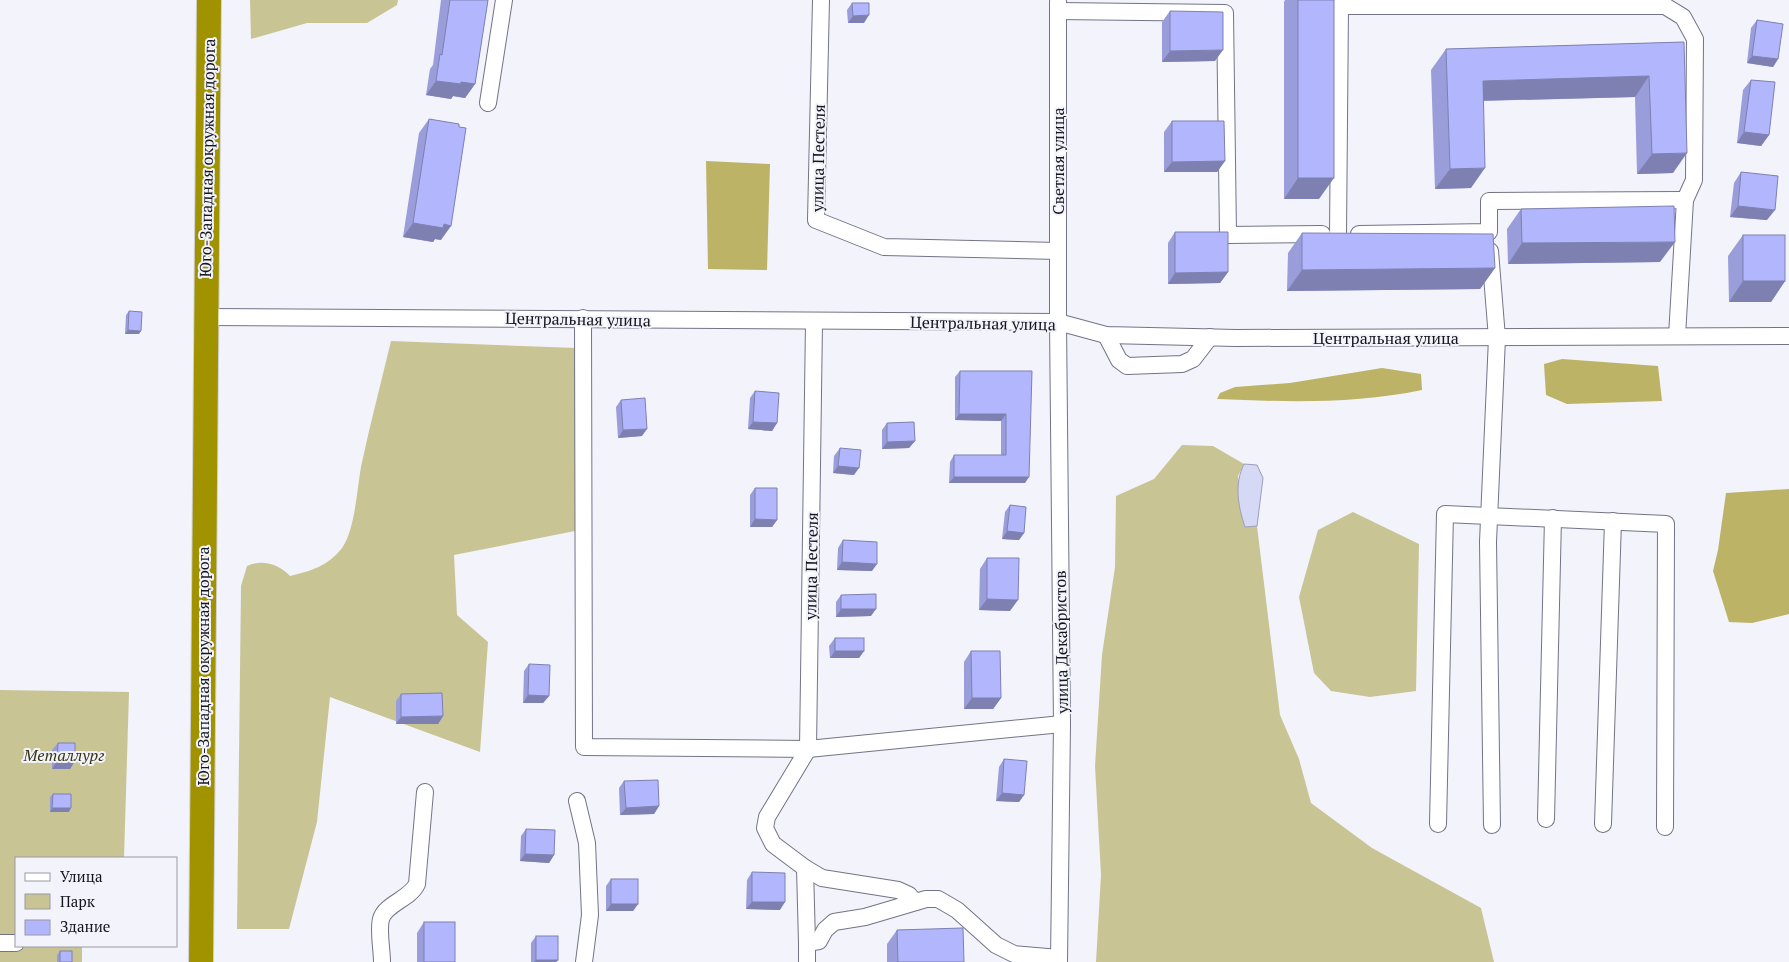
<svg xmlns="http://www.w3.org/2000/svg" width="1789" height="962" viewBox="0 0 1789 962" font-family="'PT Serif',serif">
<rect width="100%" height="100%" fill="#f2f3fb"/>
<!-- green -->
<g fill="#c9c494">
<polygon points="250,0 398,0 397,5 367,23 307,23 251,39"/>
<path d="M391,341L577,348L580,530L454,555L457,615L488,642L480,752L330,697L317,822L289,929H237L241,586L247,566C262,559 279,564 290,576C311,571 328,566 342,548C355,530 357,489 361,467C370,424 381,383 391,341Z"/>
<polygon points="1182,445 1213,446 1244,464 1238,476 1245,527 1257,526 1280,715 1299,759 1311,803 1372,848 1481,908 1494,962 1096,962 1101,875 1095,766 1102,655 1115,567 1116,496 1154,479"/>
<polygon points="1353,512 1419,544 1416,691 1370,697 1331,691 1314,673 1299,597 1318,530"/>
<polygon points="0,690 129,692 124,858 16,858 16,946 82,946 82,962 0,962"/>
</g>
<!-- forest -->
<g fill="#bdb366">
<polygon points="706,161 770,164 767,270 708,269"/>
<polygon points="1562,359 1658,366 1662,401 1567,404 1546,395 1544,364"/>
<path d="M1382,368L1421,374L1422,390C1356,404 1285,402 1217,399L1220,393L1235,387L1290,383Z"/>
<polygon points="1789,489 1789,614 1752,623 1729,622 1713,571 1718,550 1726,493"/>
</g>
<!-- water -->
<path fill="#d6d9f6" stroke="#9c9eb5" d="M1244,464L1257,465L1263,478L1257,526L1245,527C1238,506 1234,484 1244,464Z"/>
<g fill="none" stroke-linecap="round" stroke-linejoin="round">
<!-- minor casing -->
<g stroke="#727486" stroke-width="18">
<g id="minor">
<polyline points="821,0 816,220 884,247 1058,251"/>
<polyline points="1058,2 1058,322 1062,724 1059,962"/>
<polyline points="1058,11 1225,13 1228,235 1322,234"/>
<polyline points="488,103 504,0"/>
<polyline points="1338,234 1340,6 1665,6 1683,17 1695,39 1694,180 1685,200"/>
<polyline points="1359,234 1489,232 1489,201 1685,200 1677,336"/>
<polyline points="1490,251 1497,338 1488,542 1492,825"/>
<polyline points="205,317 1058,322 1106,335 1236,338 1789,336"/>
<polyline points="583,318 584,747 808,749 1062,724"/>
<polyline points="1106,335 1119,360 1127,366 1182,364 1193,359 1210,337"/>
<polyline points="808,749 814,322"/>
<polyline points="577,801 587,843 590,915 584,962"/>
<polyline points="1546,819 1553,518"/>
<polyline points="1438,824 1445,514 1666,524 1665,827"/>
<polyline points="1603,824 1613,521"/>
<polyline points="805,868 822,878 898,890 909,895 915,902"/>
<polyline points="0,943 16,943"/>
<polyline points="807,943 805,868 773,844 765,828 767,817 808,749"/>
<path d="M382,962C382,949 378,931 381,919C385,904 410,899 417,884L425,792"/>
<polyline points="807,962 807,943 819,941 825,930 834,922 865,917 926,899 938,899 957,910 996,945 1014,954 1059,958"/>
</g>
</g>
<!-- highway casing -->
<g stroke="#d0d0d2" stroke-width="26">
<polyline id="highway" points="201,962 209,0"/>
</g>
<!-- minor -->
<use href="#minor" stroke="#fff" stroke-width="16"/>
<!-- highway -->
<use href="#highway" stroke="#a19200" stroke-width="24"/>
</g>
<!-- wall -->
<g fill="#999dda">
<polygon points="441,0 488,0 475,84 465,98 453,96 451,99 426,95 430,69 433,65"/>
<polygon points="1285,0 1334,0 1319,199 1284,199 1284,2"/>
<polygon points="852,3 864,23 848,23 847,10"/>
<polygon points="1170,11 1215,61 1162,62 1162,22"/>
<polygon points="1757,20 1778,59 1773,67 1747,63 1751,28"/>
<polygon points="1684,42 1673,173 1637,174 1635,97 1483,101 1471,188 1435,189 1431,70 1446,49"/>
<polygon points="1751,80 1769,135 1761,146 1737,143 1743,90"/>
<polygon points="429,119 441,240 435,239 433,242 403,237 419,133"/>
<polygon points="1172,121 1225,161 1217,172 1164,172 1164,132"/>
<polygon points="1741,172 1767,220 1730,217 1734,183"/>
<polygon points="1521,209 1660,262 1508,264 1507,229"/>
<polygon points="1175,232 1228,272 1220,283 1168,284 1168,243"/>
<polygon points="1302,233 1495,268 1480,289 1287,291 1288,253"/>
<polygon points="1743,235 1785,281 1771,302 1729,302 1728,256"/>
<polygon points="129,311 139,334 125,334 126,315"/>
<polygon points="960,371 1032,371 1025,483 949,483 950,462 954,455 1001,455 1001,421 955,420 955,377"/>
<polygon points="755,391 777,423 772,431 748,429 750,398"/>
<polygon points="621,400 642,436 618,438 616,407"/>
<polygon points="887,423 915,441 909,448 882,449 882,430"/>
<polygon points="840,448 854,475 833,473 834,456"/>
<polygon points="755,488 777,520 772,527 750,527 750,495"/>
<polygon points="1010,505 1024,533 1019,540 1002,539 1005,512"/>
<polygon points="843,540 872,571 837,570 838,548"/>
<polygon points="987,558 1010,611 979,610 980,569"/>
<polygon points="841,595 871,616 836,617 836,602"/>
<polygon points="835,638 864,651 859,658 830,658 829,646"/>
<polygon points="971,651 1001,698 993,709 964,709 964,662"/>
<polygon points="529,664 549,696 543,703 523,703 524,671"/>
<polygon points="401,694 443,716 438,724 396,724 396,701"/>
<polygon points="58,743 75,761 70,769 52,769 52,750"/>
<polygon points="1004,759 1024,795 1019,802 996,801 999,767"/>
<polygon points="624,781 659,806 654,814 620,815 619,788"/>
<polygon points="53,794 69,812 50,812 50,797"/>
<polygon points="526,829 554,855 549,863 520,861 521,836"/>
<polygon points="752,872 780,910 746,909 747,880"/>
<polygon points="611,879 638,904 633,911 606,911 606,886"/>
<polygon points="424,922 455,962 417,962 417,933"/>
<polygon points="897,930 964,962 887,962 887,944"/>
<polygon points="536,936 558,960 556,962 531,962 531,943"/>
<polygon points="60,951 72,962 57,962 57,955"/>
</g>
<!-- shaded-wall -->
<g fill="#7d80b1">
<polygon points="869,15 864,23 848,23 853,16"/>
<polygon points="1223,50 1215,61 1162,62 1170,51"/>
<polygon points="1752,56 1778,59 1773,67 1747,63"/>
<polygon points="1649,76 1635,97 1468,101 1483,81"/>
<polygon points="436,81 461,82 475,84 465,98 453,96 451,99 426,95"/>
<polygon points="1744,132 1769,135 1761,146 1737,143"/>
<polygon points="1687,153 1673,173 1637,174 1652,154"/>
<polygon points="1225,161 1217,172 1164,172 1172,162"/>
<polygon points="1485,168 1471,188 1435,189 1450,169"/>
<polygon points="1298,178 1334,178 1319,199 1284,199"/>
<polygon points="1738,206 1775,210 1767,220 1730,217"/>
<polygon points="413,223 444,224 451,226 441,240 435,239 433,242 403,237"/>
<polygon points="1675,242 1660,262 1508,264 1522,243"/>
<polygon points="1495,268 1480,289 1287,291 1302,270"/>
<polygon points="1228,272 1220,283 1168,284 1175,273"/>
<polygon points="1743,281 1785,281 1771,302 1729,302"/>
<polygon points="128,330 141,331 139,334 125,334"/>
<polygon points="959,414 1006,414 1001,421 955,420"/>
<polygon points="753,422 777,423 772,431 748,429"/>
<polygon points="647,429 642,436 618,438 623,430"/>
<polygon points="915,441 909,448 882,449 887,442"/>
<polygon points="838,466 859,468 854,475 833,473"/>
<polygon points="954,477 1029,477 1025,483 949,483"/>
<polygon points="755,519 777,520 772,527 750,527"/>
<polygon points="1007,531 1024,533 1019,540 1002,539"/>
<polygon points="842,562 877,564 872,571 837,570"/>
<polygon points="987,599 1018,600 1010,611 979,610"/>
<polygon points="841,609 876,609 871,616 836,617"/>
<polygon points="835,651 864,651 859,658 830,658"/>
<polygon points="528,695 549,696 543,703 523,703"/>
<polygon points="972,698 1001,698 993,709 964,709"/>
<polygon points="443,716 438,724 396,724 401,717"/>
<polygon points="57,761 75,761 70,769 52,769"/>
<polygon points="1002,793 1024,795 1019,802 996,801"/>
<polygon points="659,806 654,814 620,815 626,808"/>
<polygon points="52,808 71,808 69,812 50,812"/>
<polygon points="525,854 554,855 549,863 520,861"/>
<polygon points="752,902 785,902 780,910 746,909"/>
<polygon points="611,904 638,904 633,911 606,911"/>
<polygon points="536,960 558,960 556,962 534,962"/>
</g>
<!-- building -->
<g fill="#b2b7fd" stroke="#7d80b1">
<polygon points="450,0 488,0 475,84 461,82 461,84 436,81 440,54 442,55"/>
<rect x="1298" y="0" width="36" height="178"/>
<polygon points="852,3 869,3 869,15 853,16"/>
<polygon points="1170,11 1223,12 1223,50 1170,51"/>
<polygon points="1757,20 1783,24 1778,59 1752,56"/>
<polygon points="1684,42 1687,153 1652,154 1649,76 1483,81 1485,168 1450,169 1446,49"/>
<polygon points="1751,80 1775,82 1769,135 1744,132"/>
<polygon points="429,119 459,124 459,127 466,128 451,226 444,224 443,228 413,223"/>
<polygon points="1172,121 1224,121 1225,161 1172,162"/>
<polygon points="1741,172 1778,176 1775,210 1738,206"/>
<polygon points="1674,206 1675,242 1522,243 1521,209"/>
<polygon points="1175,232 1228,232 1228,272 1175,273"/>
<polygon points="1302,233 1493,234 1495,268 1302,270"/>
<rect x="1743" y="235" width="42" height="46"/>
<polygon points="129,311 142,312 141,331 128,330"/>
<polygon points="960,371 1032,371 1029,477 954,477 954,455 1006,455 1006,414 959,414"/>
<polygon points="755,391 779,393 777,423 753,422"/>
<polygon points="645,398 647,429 623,430 621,400"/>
<polygon points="914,422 915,441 887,442 887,423"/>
<polygon points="840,448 861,450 859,468 838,466"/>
<polygon points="755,488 777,488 777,520 755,519"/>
<polygon points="1010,505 1026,507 1024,533 1007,531"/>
<polygon points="843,540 877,542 877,564 842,562"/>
<polygon points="987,558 1019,558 1018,600 987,599"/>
<polygon points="876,594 876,609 841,609 841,595"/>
<rect x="835" y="638" width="29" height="13"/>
<polygon points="971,651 1000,651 1001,698 972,698"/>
<polygon points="529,664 550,665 549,696 528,695"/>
<polygon points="442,693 443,716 401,717 401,694"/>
<polygon points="58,743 75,743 75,761 57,761"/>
<polygon points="1004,759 1027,761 1024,795 1002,793"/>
<polygon points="658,780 659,806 626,808 624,781"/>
<polygon points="53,794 71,794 71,808 52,808"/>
<polygon points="526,829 555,830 554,855 525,854"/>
<polygon points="752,872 785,873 785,902 752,902"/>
<rect x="611" y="879" width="27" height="25"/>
<rect x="424" y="922" width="31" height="40"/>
<polygon points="963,928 964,962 898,962 897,930"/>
<rect x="536" y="936" width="22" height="24"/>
<rect x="60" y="951" width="12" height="11"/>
</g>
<g text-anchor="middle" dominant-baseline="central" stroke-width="4" stroke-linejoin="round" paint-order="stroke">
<!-- street labels -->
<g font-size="16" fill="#15151c" stroke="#f2f3fb">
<text transform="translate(207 158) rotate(-89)">Юго-Западная окружная дорога</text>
<text transform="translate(818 158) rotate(-89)">улица Пестеля</text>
<text transform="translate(1058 161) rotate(-90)">Светлая улица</text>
<text transform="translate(578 319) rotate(1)">Центральная улица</text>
<text transform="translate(983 323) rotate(1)">Центральная улица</text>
<text x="1386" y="338">Центральная улица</text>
<text transform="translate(811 566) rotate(-89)">улица Пестеля</text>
<text transform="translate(1061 642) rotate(-91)">улица Декабристов</text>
<text transform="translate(203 666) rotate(-90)">Юго-Западная окружная дорога</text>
</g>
<!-- park labels -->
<g font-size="16" font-style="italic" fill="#373311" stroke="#f2f3fb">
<text x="64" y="755">Металлург</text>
</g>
</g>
<!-- legend -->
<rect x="15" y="857" width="162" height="90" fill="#f2f3fb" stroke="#9a9aa2"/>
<rect x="25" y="873" width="25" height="8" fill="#ffffff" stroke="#9a9aa2"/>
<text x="60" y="882" font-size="15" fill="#15151c">Улица</text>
<rect x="25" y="894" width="25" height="15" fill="#c9c494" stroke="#9a9aa2"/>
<text x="60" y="907" font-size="15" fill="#15151c">Парк</text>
<rect x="25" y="920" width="25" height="15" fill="#b2b7fd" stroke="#9a9aa2"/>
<text x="60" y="932" font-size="15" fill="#15151c">Здание</text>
</svg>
